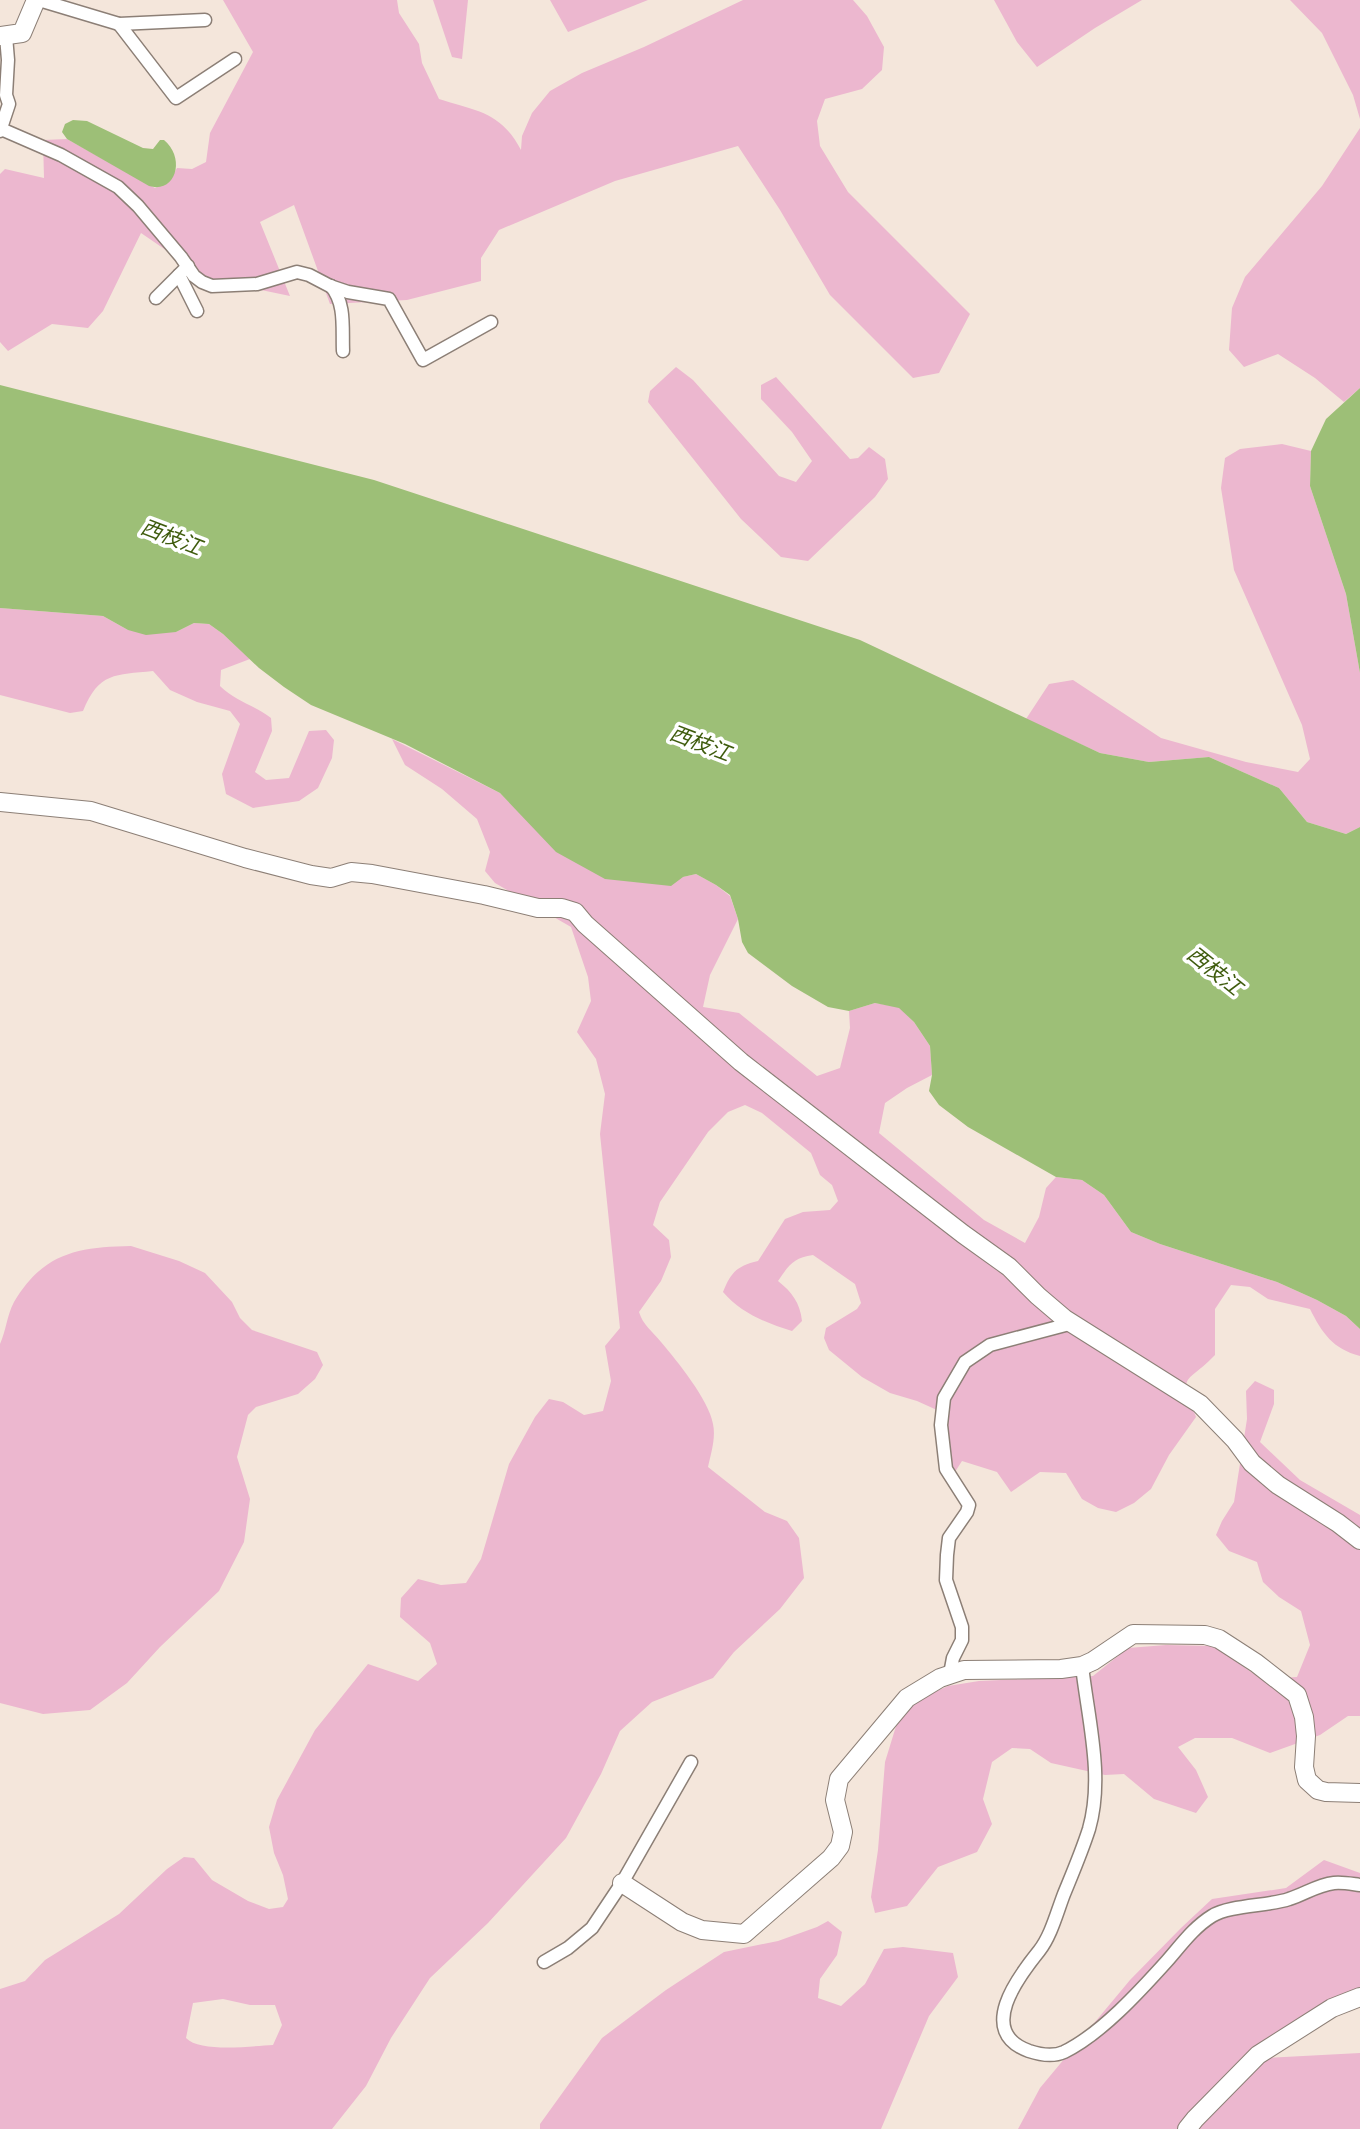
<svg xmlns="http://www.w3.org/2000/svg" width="1360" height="2129" viewBox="0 0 1360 2129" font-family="Literata,'Noto Sans SC',serif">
<rect width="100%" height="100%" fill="#f4e6db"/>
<!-- green -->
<g fill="#ecb7cf" fill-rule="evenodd">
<path d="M223,0H397L399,13L419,44L422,63L439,99C477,111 501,112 521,150L522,136L532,113L550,91L582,73L644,47L743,0H853L867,16L884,47L882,70L862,89L825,99L817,121L820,146L848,192L970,314L939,373L913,378L830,295L780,210L738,146L615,181L499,230L481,258V281L407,300L330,304L294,205L260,222L290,296L208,279L141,233L103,311L88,328L52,324L8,351L0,342V174L5,169L44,178L43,140L67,139L155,188C166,184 172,178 177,168L192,169L206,162L210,133L253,52Z"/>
<polygon points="433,0 468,0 462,59 452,57"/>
<polygon points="550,0 648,0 568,32"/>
<polygon points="994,0 1142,0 1095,28 1037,67 1017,42"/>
<polygon points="1290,0 1360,0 1360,119 1353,95 1322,33"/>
<polygon points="1360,128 1360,388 1344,402 1315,378 1278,354 1244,367 1229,350 1232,308 1245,277 1322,186"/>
<polygon points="676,367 693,380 779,476 796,482 812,461 792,432 761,399 761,385 776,377 850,459 858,458 869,447 885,459 888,479 875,497 808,561 781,557 741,519 648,402 650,391"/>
<polygon points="1282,444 1311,451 1310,486 1346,594 1360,673 1360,827 1346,834 1307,822 1279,788 1209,757 1149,762 1100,753 1026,719 1049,684 1073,680 1161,738 1246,762 1298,772 1310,759 1302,725 1234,570 1221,488 1225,458 1240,449"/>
<path d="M0,608L103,616L128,630L176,632L194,623L209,624L223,634L250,659L221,670L220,686C235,701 254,705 271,718L272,731L255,772L266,780L289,778L309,731L326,730L334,740L332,758L318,788L299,801L253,808L226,794L222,774L240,724L230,711L197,702L170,690L153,671C115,675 99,672 83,711L70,713L0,695Z"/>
<path d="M392,739L500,793L528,821L683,877L696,874L716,885L730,896L738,919L710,975L703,1007L739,1013L817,1076L840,1068L850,1028L849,1011L875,1003L899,1007L914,1022L930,1046L932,1075L907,1088L885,1103L879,1133L984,1220L1025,1243L1039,1217L1046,1188L1056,1177L1082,1180L1104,1195L1131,1232L1160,1244L1277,1282L1317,1300L1346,1316L1360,1329V1356C1333,1349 1322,1333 1310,1309L1268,1299L1250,1287L1231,1285L1215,1309V1355C1184,1387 1179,1371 1196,1417L1169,1455L1151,1489L1134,1503L1116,1512L1098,1508L1082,1499L1066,1473L1040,1472L1011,1492L997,1472L962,1461L953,1475L950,1469L947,1429L948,1415L917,1401L890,1393L862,1377L829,1350L824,1338L826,1328L857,1309L861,1303L855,1284L813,1255C793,1258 789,1265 778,1281C792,1292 800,1303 802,1321L792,1331C766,1323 741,1313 723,1292C731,1272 737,1266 758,1261L785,1219L803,1212L830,1210L838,1201L832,1185L820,1175L811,1153L762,1113L745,1105L728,1112L708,1132L660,1202L653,1225L669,1240L671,1257L661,1281L639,1312C643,1325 652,1331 661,1342C677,1361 709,1400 713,1424C716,1438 711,1453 708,1467L765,1512L787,1521L799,1538L804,1578L780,1609L734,1652L713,1678L652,1702L620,1731L601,1774L566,1838L488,1923L430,1978L391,2038L366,2086L332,2129H0V1989L25,1981L45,1960L119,1914L167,1869L184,1857L194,1858L212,1880L248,1901L269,1909L283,1907L288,1899L283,1875L274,1853L269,1827L277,1800L315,1730L368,1664L418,1681L437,1664L430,1643L400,1617L401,1598L418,1579L441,1585L466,1583L481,1559L509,1464L535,1417L549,1399L563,1402L584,1415L603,1411L611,1381L605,1346L620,1328L600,1134L605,1094L596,1059L577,1032L591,1001L588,977L571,927L495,883L485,871L490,852L477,819L442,789L405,765ZM223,1999L250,2005H275L282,2025L273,2045C252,2046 200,2053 186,2038L193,2003Z"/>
<path d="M131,1246L179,1261L205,1273L232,1302L240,1318L252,1330L317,1352L323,1365L315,1379L298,1394L256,1407L248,1415L237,1457L250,1499L244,1542L219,1591L160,1647L127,1683L90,1710L43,1714L0,1703V1344C6,1331 7,1315 14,1302C43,1253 78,1247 131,1246Z"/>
<polygon points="1255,1381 1274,1390 1274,1404 1260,1442 1300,1480 1360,1515 1360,1716 1348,1716 1320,1735 1270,1753 1232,1738 1195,1738 1178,1747 1196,1770 1208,1797 1196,1813 1154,1799 1124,1774 1105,1775 1051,1763 1030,1749 1012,1748 992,1762 983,1799 992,1824 977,1852 938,1867 907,1906 875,1913 871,1897 878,1850 885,1762 897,1723 911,1703 948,1686 979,1681 1093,1676 1128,1648 1166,1645 1214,1646 1261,1679 1297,1677 1310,1645 1301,1611 1279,1597 1263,1582 1257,1562 1229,1551 1216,1535 1222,1521 1234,1502 1247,1419 1246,1391"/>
<polygon points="1324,1860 1360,1873 1360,1992 1265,2058 1360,2053 1360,2129 1018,2129 1040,2088 1130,1980 1181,1928 1212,1899 1286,1888"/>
<polygon points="828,1921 842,1932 837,1955 820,1979 818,1998 841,2006 865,1984 884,1949 903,1947 953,1953 958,1977 929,2016 881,2129 540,2129 540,2124 602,2038 666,1990 724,1952 778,1941 817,1927"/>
</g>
<!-- water -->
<g fill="#9dbf77">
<path d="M73,120L87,121L143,148L153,149L160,140H164C186,158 176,194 149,186L67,139L62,132L65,124Z"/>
<polygon points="0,385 374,480 860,640 1100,753 1149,762 1209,757 1279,788 1307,822 1346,834 1360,827 1360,1329 1346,1316 1317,1300 1277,1282 1160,1244 1131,1232 1104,1195 1082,1180 1056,1177 968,1127 939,1105 929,1091 932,1075 930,1046 914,1022 899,1008 875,1003 849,1011 828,1007 792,986 748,953 742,942 738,919 730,895 716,885 696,874 683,877 671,886 605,879 556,852 500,793 405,744 311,705 284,687 259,668 223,634 209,624 194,623 176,632 146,635 128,630 103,616 0,608"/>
<polygon points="1360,388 1360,673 1346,594 1310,486 1311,451 1326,419"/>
</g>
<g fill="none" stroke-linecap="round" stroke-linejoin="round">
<!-- street casing -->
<g stroke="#8c7f76" stroke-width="15">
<g id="street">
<polyline points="39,0 119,24 205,20"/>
<polyline points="119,24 176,98 235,59"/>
<polyline points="1,129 61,155 118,187 138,206 181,257 194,276 202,282 212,286 257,284 297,272 309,275 330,286 348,292 389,299 423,360 491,322"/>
<polyline points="0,131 9,104 6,95 8,60 6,36"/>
<polyline points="179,275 197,311"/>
<path d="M331,286C346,304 342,328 343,351"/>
<polyline points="156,298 188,266"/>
<path d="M1082,1666C1088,1719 1104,1777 1089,1829C1082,1851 1073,1872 1064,1894C1057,1912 1051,1936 1039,1951C1018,1977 976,2032 1029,2051C1041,2055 1053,2057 1064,2052C1101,2034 1140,1991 1167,1961C1181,1945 1194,1927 1212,1916C1230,1905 1269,1906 1289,1899C1305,1894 1317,1885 1334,1883C1342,1882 1352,1884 1360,1885"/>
<polyline points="950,1674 953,1658 962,1640 962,1627 946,1580 947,1555 949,1538 967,1512 969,1505 946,1469 941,1425 944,1398 965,1362 990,1345 1073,1323"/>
<polyline points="544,1962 568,1948 592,1928 622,1883 691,1762"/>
</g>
</g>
<!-- secondary casing -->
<g stroke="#8c7f76" stroke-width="20">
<g id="secondary">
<polyline points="0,36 22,33 36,0"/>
<polyline points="0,802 91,811 245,858 311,875 331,878 351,872 372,874 484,895 538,908 562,908 575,912 585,924 741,1062 963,1234 1009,1267 1038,1296 1065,1319 1200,1404 1235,1440 1252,1463 1278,1485 1338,1523 1360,1540"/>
<polyline points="622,1883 682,1922 702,1930 744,1934 831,1858 840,1846 843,1832 835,1800 839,1779 907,1698 940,1678 964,1670 1061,1669 1082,1666 1093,1661 1133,1634 1205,1635 1219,1639 1256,1663 1297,1695 1304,1717 1306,1736 1304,1767 1307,1780 1318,1790 1326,1792 1360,1793"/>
<polyline points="1187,2129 1195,2119 1258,2055 1332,2008 1360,1997"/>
</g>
</g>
<!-- street -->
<use href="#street" stroke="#fff" stroke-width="12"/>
<!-- secondary -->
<use href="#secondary" stroke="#fff" stroke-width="18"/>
</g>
<g text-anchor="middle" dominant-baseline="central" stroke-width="7" stroke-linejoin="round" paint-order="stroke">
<!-- water labels -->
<g font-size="21" font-style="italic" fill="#3f5c0e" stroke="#fff">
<text transform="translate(172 535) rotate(21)">西枝江</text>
<text transform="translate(701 741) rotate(21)">西枝江</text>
<text transform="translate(1216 969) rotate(39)">西枝江</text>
</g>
</g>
</svg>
